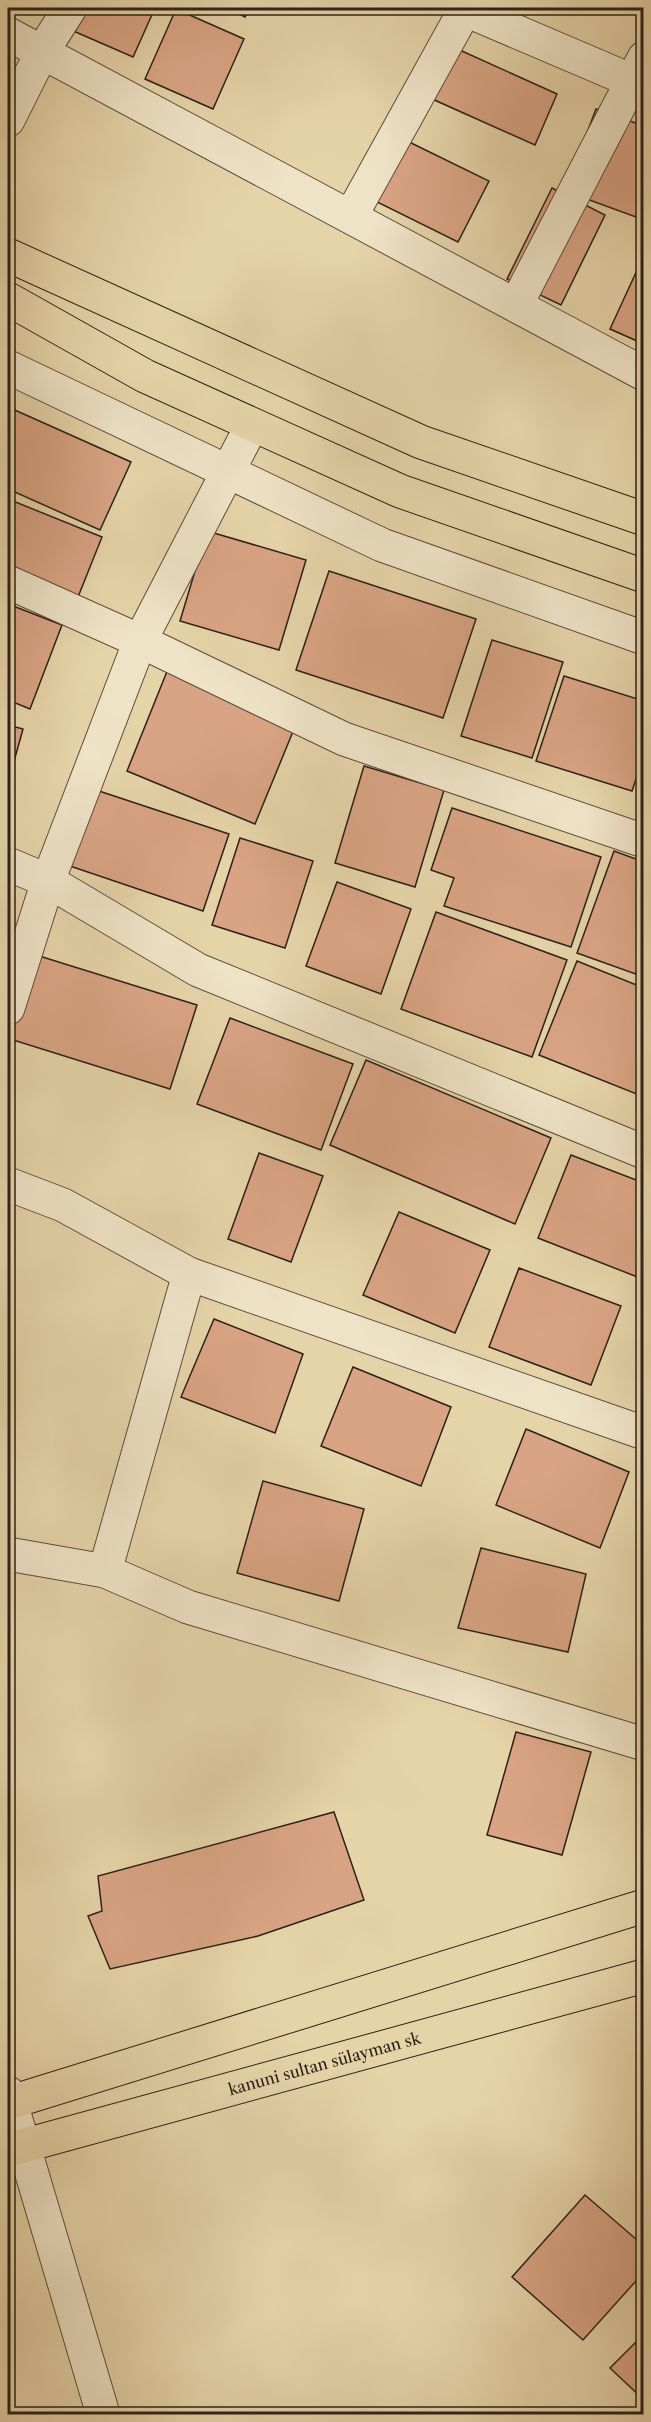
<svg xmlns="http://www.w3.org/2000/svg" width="651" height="2422" viewBox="0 0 651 2422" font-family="'Libre Caslon Text',serif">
<rect width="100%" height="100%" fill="#e6d4a9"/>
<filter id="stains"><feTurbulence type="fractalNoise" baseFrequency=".00333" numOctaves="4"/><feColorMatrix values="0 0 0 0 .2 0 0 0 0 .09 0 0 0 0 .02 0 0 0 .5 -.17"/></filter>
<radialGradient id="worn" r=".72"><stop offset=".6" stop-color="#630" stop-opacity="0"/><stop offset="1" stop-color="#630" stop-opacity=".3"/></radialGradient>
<!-- building -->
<g fill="#d9a484" stroke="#2d201a" stroke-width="1.5">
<polygon points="70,8 155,8 133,57 62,26"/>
<polygon points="227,8 250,8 245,17"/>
<polygon points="176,9 244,39 213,109 145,79"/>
<polygon points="453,47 557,94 535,145 430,98"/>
<polygon points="596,109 644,126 644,220 565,191"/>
<polygon points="401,138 489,181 458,242 371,199"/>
<polygon points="552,188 605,215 561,305 507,279"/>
<polygon points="644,255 644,344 610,329"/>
<polygon points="8,407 131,462 100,530 8,489"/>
<polygon points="8,499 102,537 76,602 8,574"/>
<polygon points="207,531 306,560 279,650 180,621"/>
<polygon points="329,571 476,619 443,718 296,670"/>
<polygon points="8,604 62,625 30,709 8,700"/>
<polygon points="492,640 563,662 532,758 461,736"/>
<polygon points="170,664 299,717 255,824 127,771"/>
<polygon points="564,676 644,701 644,755 632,791 536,761"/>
<polygon points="8,725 23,729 8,783"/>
<polygon points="364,766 444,790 415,887 335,863"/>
<polygon points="93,789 229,834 203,911 67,865"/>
<polygon points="452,808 601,857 571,947 444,906 454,878 431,870"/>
<polygon points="240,838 313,861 285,948 212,925"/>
<polygon points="614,851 644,862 644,977 577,953"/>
<polygon points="337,882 411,909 381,994 306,966"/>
<polygon points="436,912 567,960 532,1057 401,1009"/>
<polygon points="36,955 197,1005 170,1089 10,1039"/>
<polygon points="577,961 644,988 644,1097 539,1055"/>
<polygon points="230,1018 353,1064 321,1150 197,1104"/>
<polygon points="366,1060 551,1138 515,1224 330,1145"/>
<polygon points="259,1153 323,1176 291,1262 228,1239"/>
<polygon points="571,1155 644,1183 644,1268 640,1278 538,1238"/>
<polygon points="399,1212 490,1250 455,1333 363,1295"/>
<polygon points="519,1268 621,1306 591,1385 489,1347"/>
<polygon points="214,1319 303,1354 275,1433 181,1397"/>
<polygon points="353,1367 451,1407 421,1486 321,1446"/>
<polygon points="526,1429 629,1472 600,1548 496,1505"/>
<polygon points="263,1481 364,1509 339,1601 237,1573"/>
<polygon points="481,1548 586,1574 568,1652 458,1628"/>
<polygon points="516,1732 591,1752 562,1855 487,1835"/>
<polygon points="334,1812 364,1900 258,1936 110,1969 88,1916 102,1911 98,1876"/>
<polygon points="585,2195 644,2246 644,2272 583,2340 512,2277"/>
<polygon points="644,2334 644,2400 610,2368"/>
</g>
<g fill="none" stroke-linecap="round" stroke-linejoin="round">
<!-- minor casing -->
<g stroke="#5b4d3e" stroke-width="35">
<g id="minor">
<polyline points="461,8 644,86"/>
<polyline points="8,34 644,374"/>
<polyline points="8,120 42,52 70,8"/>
<polyline points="351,216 466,8"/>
<polyline points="516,305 644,58"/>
<polyline points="8,367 382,545 644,638"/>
<polyline points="8,582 140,641 344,739 644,841"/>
<polyline points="8,864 48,881 198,970 644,1152"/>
<polyline points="8,1008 48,881 140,641 252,425"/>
<polyline points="8,1184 63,1205 189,1274 644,1433"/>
<polyline points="189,1274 105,1571 188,1607 644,1744"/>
<polyline points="8,1554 105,1571"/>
<polyline points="8,2093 103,2414"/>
</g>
</g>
<!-- major casing -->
<g stroke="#2d201a" stroke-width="35">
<g id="major">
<polyline points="8,255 421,442 644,519"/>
<polyline points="8,299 145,376 400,491 644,576"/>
<polyline points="8,2103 644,1906"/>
<path id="s1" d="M8,2150L644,1976"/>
</g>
</g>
<!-- minor -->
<use href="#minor" stroke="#efe3c7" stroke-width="33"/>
<!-- major -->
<use href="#major" stroke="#e6d4a9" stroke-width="33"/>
</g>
<g text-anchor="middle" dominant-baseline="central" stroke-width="6" stroke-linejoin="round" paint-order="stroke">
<!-- street labels -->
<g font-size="16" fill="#2d201a" stroke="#efe3c7">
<text stroke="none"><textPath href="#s1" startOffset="328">kanuni sultan sülayman sk</textPath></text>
</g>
</g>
<!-- margin -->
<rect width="651" height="2422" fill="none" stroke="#e6d4a9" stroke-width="30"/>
<rect x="9" y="9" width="633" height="2404" fill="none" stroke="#2d201a" stroke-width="3"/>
<rect x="15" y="15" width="621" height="2392" fill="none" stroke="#2d201a" stroke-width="1.5"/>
<rect width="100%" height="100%" filter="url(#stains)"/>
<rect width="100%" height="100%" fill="url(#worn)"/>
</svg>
